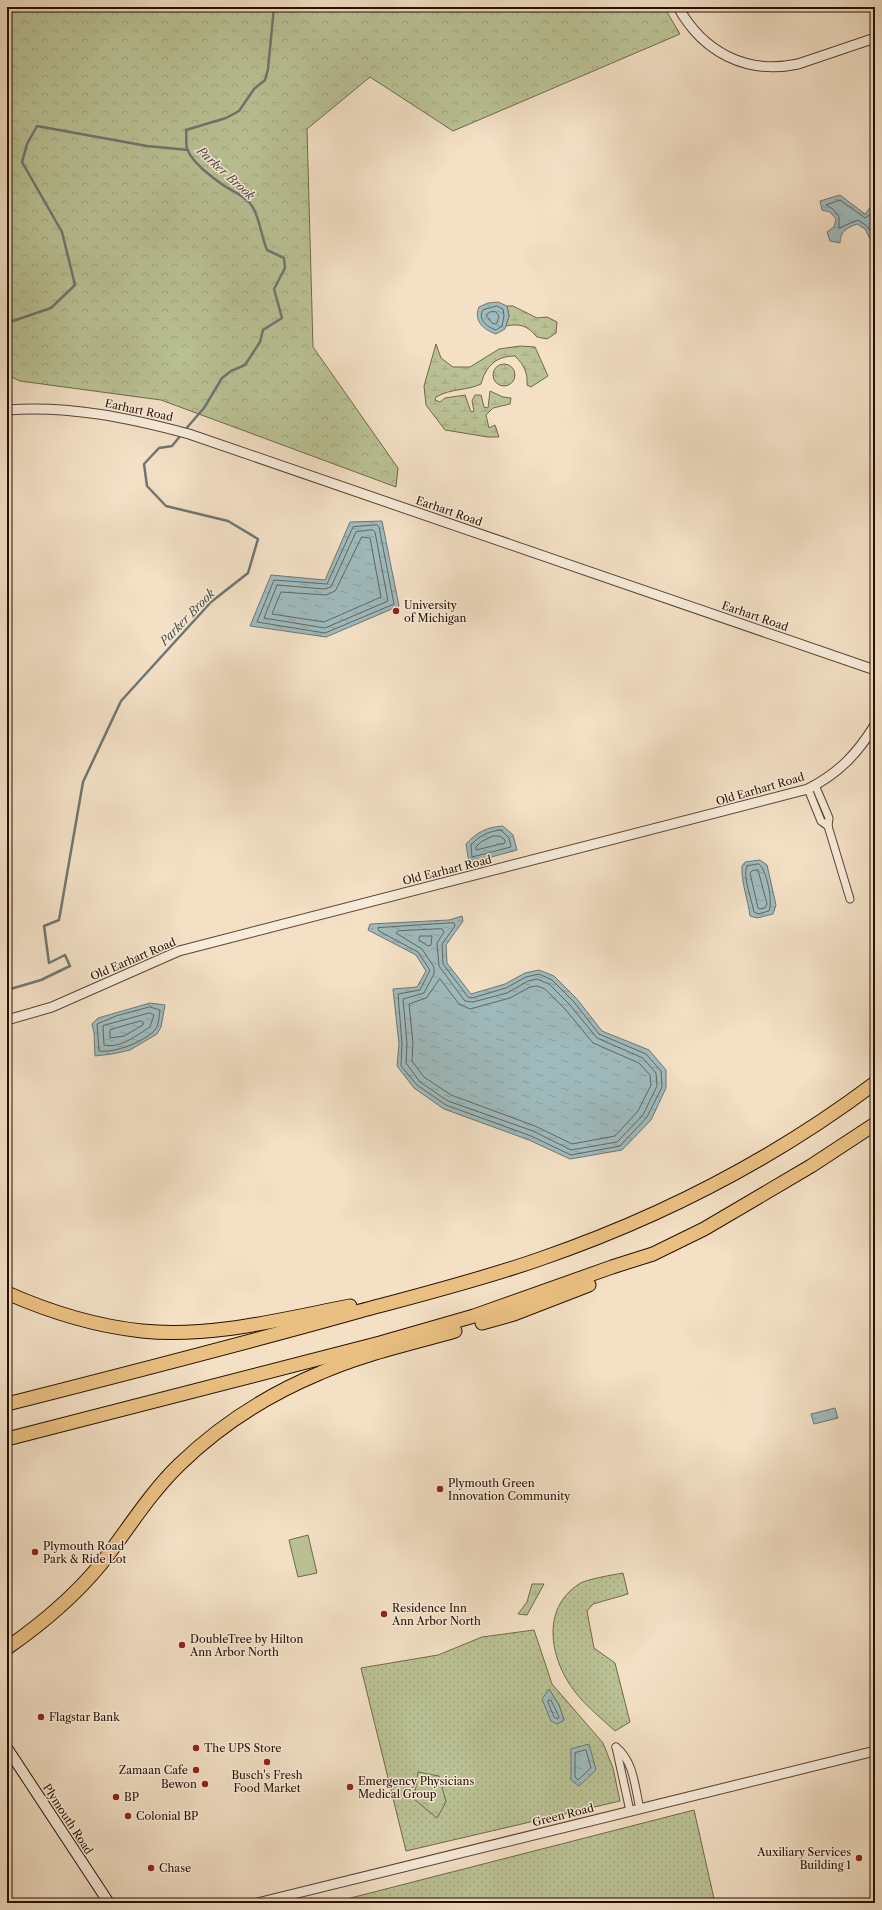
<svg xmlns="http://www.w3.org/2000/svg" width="882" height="1910" viewBox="0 0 882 1910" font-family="'Libre Caslon Text',serif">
<defs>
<pattern id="green-dots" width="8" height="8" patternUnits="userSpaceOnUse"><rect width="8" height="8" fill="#bac295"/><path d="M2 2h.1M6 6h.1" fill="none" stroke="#a0a67f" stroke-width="1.8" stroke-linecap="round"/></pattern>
<pattern id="forest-crowns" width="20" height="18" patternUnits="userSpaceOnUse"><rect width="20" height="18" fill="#bac295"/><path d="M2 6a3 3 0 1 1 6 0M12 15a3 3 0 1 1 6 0" fill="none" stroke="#a0a67f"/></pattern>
<pattern id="wetland-marsh" width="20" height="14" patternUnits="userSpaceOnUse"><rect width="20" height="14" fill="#bac295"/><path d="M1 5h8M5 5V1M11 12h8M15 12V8" fill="none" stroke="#a0a67f"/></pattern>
<pattern id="water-ripples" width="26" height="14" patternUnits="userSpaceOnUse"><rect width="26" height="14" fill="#9fbbbe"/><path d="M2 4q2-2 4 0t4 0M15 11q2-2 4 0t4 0" fill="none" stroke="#89a0a2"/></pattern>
</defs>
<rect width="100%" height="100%" fill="#f3e0c5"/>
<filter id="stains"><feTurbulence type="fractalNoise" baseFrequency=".005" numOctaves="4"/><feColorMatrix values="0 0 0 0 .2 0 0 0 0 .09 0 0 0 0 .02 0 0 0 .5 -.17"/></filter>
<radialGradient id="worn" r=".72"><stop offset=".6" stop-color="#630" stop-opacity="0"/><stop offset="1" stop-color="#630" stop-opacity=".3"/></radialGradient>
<!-- green -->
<g fill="url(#green-dots)" stroke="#70684b" fill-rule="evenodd">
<path d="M623,1573L628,1594L593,1604L587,1611L594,1648L615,1663L630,1722L615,1731C602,1719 587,1707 576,1693C551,1662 539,1610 579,1584C586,1579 613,1575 623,1573Z"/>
<path d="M534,1630L552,1684L603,1743L613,1768L620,1801L406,1851L361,1668L438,1655L482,1637ZM549,1689L559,1705L564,1720L557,1724Z"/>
<polygon points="694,1810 715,1903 331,1903"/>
</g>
<!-- forest -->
<g fill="url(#forest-crowns)" stroke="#70684b">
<polygon points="7,7 664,7 680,34 453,131 370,77 307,129 313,347 398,468 396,487 161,400 20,381 7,375"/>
<polygon points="418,1772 439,1776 446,1802 437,1818 414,1799"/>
</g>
<!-- wetland -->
<g fill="url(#wetland-marsh)" stroke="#70684b">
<path d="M507,306H513L537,318L547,317L557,322L556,333L547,339L537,337C528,326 520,323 506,326L509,316Z"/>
<path d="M436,344L441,358L453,367H470L499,349L520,346L535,347L548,376L531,387L527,385C528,373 524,365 515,356C496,356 486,366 481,384C466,391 452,388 436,397L435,400L440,402L445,398L465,395L471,412L474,411L472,401L475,395H481L484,407L488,408L490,391L503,397L511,398L510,404L493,408L486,415L489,428L495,425L499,437H488L445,430L426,405L424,386Z"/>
<circle cx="504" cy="375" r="11"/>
<polygon points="532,1584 544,1584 527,1615 518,1614 527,1602"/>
</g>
<!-- pitch -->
<polygon fill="#bac295" stroke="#70684b" points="308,1535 317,1573 298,1577 289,1540"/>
<!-- water -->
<g fill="url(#water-ripples)" stroke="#6f7672">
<path d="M840,195L865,214L875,201V235L870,239L865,229L857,224C847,228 840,231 840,243L830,241L827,232L834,227L836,219L830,212L822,210L820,201Z"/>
<path d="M498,302L507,306L509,316L505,329L496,334C484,330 473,321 479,307L488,303Z"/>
<polygon points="382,521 399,606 326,637 250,626 271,575 325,580 350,522"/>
<path d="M503,826L513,835L517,850L469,863L466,844C477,832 487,827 503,826Z"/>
<path d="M760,860L767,865L776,905L773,914L757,918L750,916C748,899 741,883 742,866L745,862Z"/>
<polygon points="462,916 463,921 446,945 447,963 471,994 505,984 525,973 539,970 554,976 577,999 602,1031 649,1050 666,1070 666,1088 651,1120 622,1150 570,1159 529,1140 444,1109 414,1088 397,1066 399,1044 393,989 417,987 426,971 416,955 368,930 370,924 449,920"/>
<polygon points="150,1003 165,1005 161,1027 157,1034 130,1050 112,1054 95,1056 94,1033 92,1024 98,1018"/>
<polygon points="835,1408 838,1418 814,1424 811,1414"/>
<polygon points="549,1689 559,1705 564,1720 557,1724 551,1721 542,1699"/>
<polygon points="589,1744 596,1770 579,1786 571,1780 571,1749"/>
</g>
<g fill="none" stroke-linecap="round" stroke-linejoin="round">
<!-- shore -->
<g stroke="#636560" stroke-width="1">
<polyline points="875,209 871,214 865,218 840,200 826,205 833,209 839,217 839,228 858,220 867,226 871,232 875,232"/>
<path d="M497,306L503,309L504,316L502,326L496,330C487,327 477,319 483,310Z"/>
<polygon points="496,312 499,316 497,323 495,324 492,323 486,315 490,312"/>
<polygon points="377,525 379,527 394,604 325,633 257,622 274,580 327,584 353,527"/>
<polygon points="373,530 375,532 388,601 325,628 264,618 277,585 324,589 331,587 356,532"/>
<polygon points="362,537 370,538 381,597 324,622 272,614 281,592 326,595 335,591"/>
<path d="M501,830L509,838L511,847L472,857L471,845C479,836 489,831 501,830Z"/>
<polygon points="493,836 500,836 505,840 505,843 476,850 476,847 481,842"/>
<path d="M759,864C767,870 773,902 769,911L758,914L754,912C752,900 742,876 747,866Z"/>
<polygon points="758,870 767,904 765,908 760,909 758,908 750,873 752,871"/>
<polygon points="454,923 455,926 442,944 443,964 468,997 472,998 506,988 526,977 539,974 552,980 574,1002 599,1034 646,1054 661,1071 662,1087 647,1117 620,1146 571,1155 531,1136 446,1105 417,1085 401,1066 402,1044 398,994 420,990 430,970 418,952 379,931 378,928"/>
<polygon points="442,929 444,932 437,943 439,966 465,1001 473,1002 507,993 528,981 537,979 549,984 570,1005 597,1038 643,1058 656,1073 657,1086 643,1115 617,1142 571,1150 533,1131 448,1101 420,1082 406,1063 407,1043 403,999 424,993 434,974 434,967 422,949 396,933 398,931"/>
<polygon points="420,936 432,936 431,945 428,946 419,940"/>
<polygon points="440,979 459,1004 470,1009 510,998 530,987 537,986 545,989 565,1009 593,1043 639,1063 650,1075 651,1085 638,1111 615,1136 572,1144 535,1126 451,1095 424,1077 412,1061 413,1043 409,1004 426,998"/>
<path d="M150,1007L160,1010C159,1016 159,1026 154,1031C143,1042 115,1053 99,1051L97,1024L116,1016Z"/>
<path d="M150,1013L154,1015L150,1027C137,1035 120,1049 104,1045L103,1026Z"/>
<polygon points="141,1021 143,1022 143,1025 124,1036 110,1038 110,1030"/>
<polygon points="549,1700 551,1700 559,1717 558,1719 554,1717 548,1702"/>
<polygon points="586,1750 591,1768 578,1780 575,1777 575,1753"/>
</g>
<!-- stream -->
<g stroke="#6f7672" stroke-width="2.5">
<polyline points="7,323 51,308 75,285 62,232 22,162 27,144 37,126 147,146 188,150"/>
<path d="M184,431L204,408L222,378L231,371L245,365L260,342L263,330L282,318L274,289L285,268L284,258L267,250C261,236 259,213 249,202C241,194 232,191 223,185C212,177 194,164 188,151C185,145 187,136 186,130L226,118L239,111L254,89L265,80L268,69L274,7"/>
<polyline points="7,990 41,980 70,966 65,955 49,963 44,926 59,920 83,782 121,701 211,602 248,573 258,539 228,521 166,506 147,486 144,464 159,448 172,446 181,435"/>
</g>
<!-- minor casing -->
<g stroke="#5a4332" stroke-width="9">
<g id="minor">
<polyline points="815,785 829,818 828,826 850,899"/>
<polyline points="808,789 821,821 828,826"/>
<path d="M616,1747C634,1761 635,1788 640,1809"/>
<polyline points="616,1747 630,1811"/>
</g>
</g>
<!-- tertiary casing -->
<g stroke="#5a4332" stroke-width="11">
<g id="tertiary">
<path d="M678,7C703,52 746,75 798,64L875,38"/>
<path d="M7,410C68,405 130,418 189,434L875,670"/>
<path d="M7,1020L52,1007L179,951L808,789C839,773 857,754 875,725"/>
<polyline points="257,1903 875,1751"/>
</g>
</g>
<!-- secondary casing -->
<g stroke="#270f01" stroke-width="12">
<polyline id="secondary" points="7,1748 109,1903"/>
</g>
<!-- motorway casing -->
<g stroke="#270f01" stroke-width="15">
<g id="motorway">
<path d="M7,1293C50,1312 95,1326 142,1331C211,1338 283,1319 350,1306"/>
<polyline points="482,1323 514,1314 589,1285"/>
<path d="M7,1404C125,1374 243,1344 360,1311C420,1295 483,1279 540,1259C659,1218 774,1159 875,1083"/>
<polyline points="7,1439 380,1343 474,1316 612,1267 653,1254 704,1229 811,1166 875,1124"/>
<path d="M7,1648C43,1623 73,1598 101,1564C127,1531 149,1494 179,1465C220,1425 267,1395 320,1373C363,1354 410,1344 455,1331"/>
</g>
</g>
<!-- minor -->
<use href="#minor" stroke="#f7ebd9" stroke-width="7"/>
<!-- tertiary -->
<use href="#tertiary" stroke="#f7ebd9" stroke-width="9"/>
<!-- secondary -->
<use href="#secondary" stroke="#f7ebd9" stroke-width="10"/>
<!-- motorway -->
<use href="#motorway" stroke="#eac082" stroke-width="13"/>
</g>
<!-- markers -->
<g fill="#8f2418" stroke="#f7ebd9" stroke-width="1.5">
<circle cx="396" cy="611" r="4"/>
<circle cx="440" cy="1489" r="4"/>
<circle cx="35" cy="1552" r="4"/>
<circle cx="384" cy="1614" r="4"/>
<circle cx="182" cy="1645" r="4"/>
<circle cx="41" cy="1717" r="4"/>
<circle cx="196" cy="1748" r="4"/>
<circle cx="267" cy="1762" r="4"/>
<circle cx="196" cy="1770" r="4"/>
<circle cx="205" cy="1784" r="4"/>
<circle cx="350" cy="1787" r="4"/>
<circle cx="116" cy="1797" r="4"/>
<circle cx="128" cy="1816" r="4"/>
<circle cx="859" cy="1858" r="4"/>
<circle cx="151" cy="1868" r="4"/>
</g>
<g text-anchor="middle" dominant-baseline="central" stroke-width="3" stroke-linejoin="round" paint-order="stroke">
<!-- street labels -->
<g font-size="11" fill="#270f01" stroke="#f7ebd9">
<text transform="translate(139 410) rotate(12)">Earhart Road</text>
<text transform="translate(449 511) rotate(19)">Earhart Road</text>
<text transform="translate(755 616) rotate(19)">Earhart Road</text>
<text transform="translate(760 789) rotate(-16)">Old Earhart Road</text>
<text transform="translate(447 870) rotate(-14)">Old Earhart Road</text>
<text transform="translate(133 959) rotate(-23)">Old Earhart Road</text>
<text transform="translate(563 1815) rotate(-14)">Green Road</text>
<text transform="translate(68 1819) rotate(57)">Plymouth Road</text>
</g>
<!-- poi labels -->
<g font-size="11" fill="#270f01" stroke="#f7ebd9" text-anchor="start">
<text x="404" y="605">University<tspan x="404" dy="13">of Michigan</tspan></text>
<text x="448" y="1483">Plymouth Green<tspan x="448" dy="13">Innovation Community</tspan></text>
<text x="43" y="1546">Plymouth Road<tspan x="43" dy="13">Park &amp; Ride Lot</tspan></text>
<text x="392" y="1608">Residence Inn<tspan x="392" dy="13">Ann Arbor North</tspan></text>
<text x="190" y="1639">DoubleTree by Hilton<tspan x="190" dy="13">Ann Arbor North</tspan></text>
<text x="49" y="1717">Flagstar Bank</text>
<text x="204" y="1748">The UPS Store</text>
<text x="188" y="1770" text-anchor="end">Zamaan Cafe</text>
<text x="267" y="1775" text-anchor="middle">Busch's Fresh<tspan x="267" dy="13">Food Market</tspan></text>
<text x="358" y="1781">Emergency Physicians<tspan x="358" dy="13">Medical Group</tspan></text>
<text x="197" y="1784" text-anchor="end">Bewon</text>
<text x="124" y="1797">BP</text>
<text x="136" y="1816">Colonial BP</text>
<text x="851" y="1852" text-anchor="end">Auxiliary Services<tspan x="851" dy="13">Building 1</tspan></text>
<text x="159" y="1868">Chase</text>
</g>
<!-- water labels -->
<g font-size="12" font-style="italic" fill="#514b43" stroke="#f7ebd9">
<text transform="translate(226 173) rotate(42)">Parker Brook</text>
<text transform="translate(187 617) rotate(-46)">Parker Brook</text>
</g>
</g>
<!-- margin -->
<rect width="882" height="1910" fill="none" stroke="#f3e0c5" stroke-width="24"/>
<rect x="8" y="8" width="866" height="1894" fill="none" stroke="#270f01" stroke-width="2"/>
<rect x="12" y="12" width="858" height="1886" fill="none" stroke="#270f01"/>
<rect width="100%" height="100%" filter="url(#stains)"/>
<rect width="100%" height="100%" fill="url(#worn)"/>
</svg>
